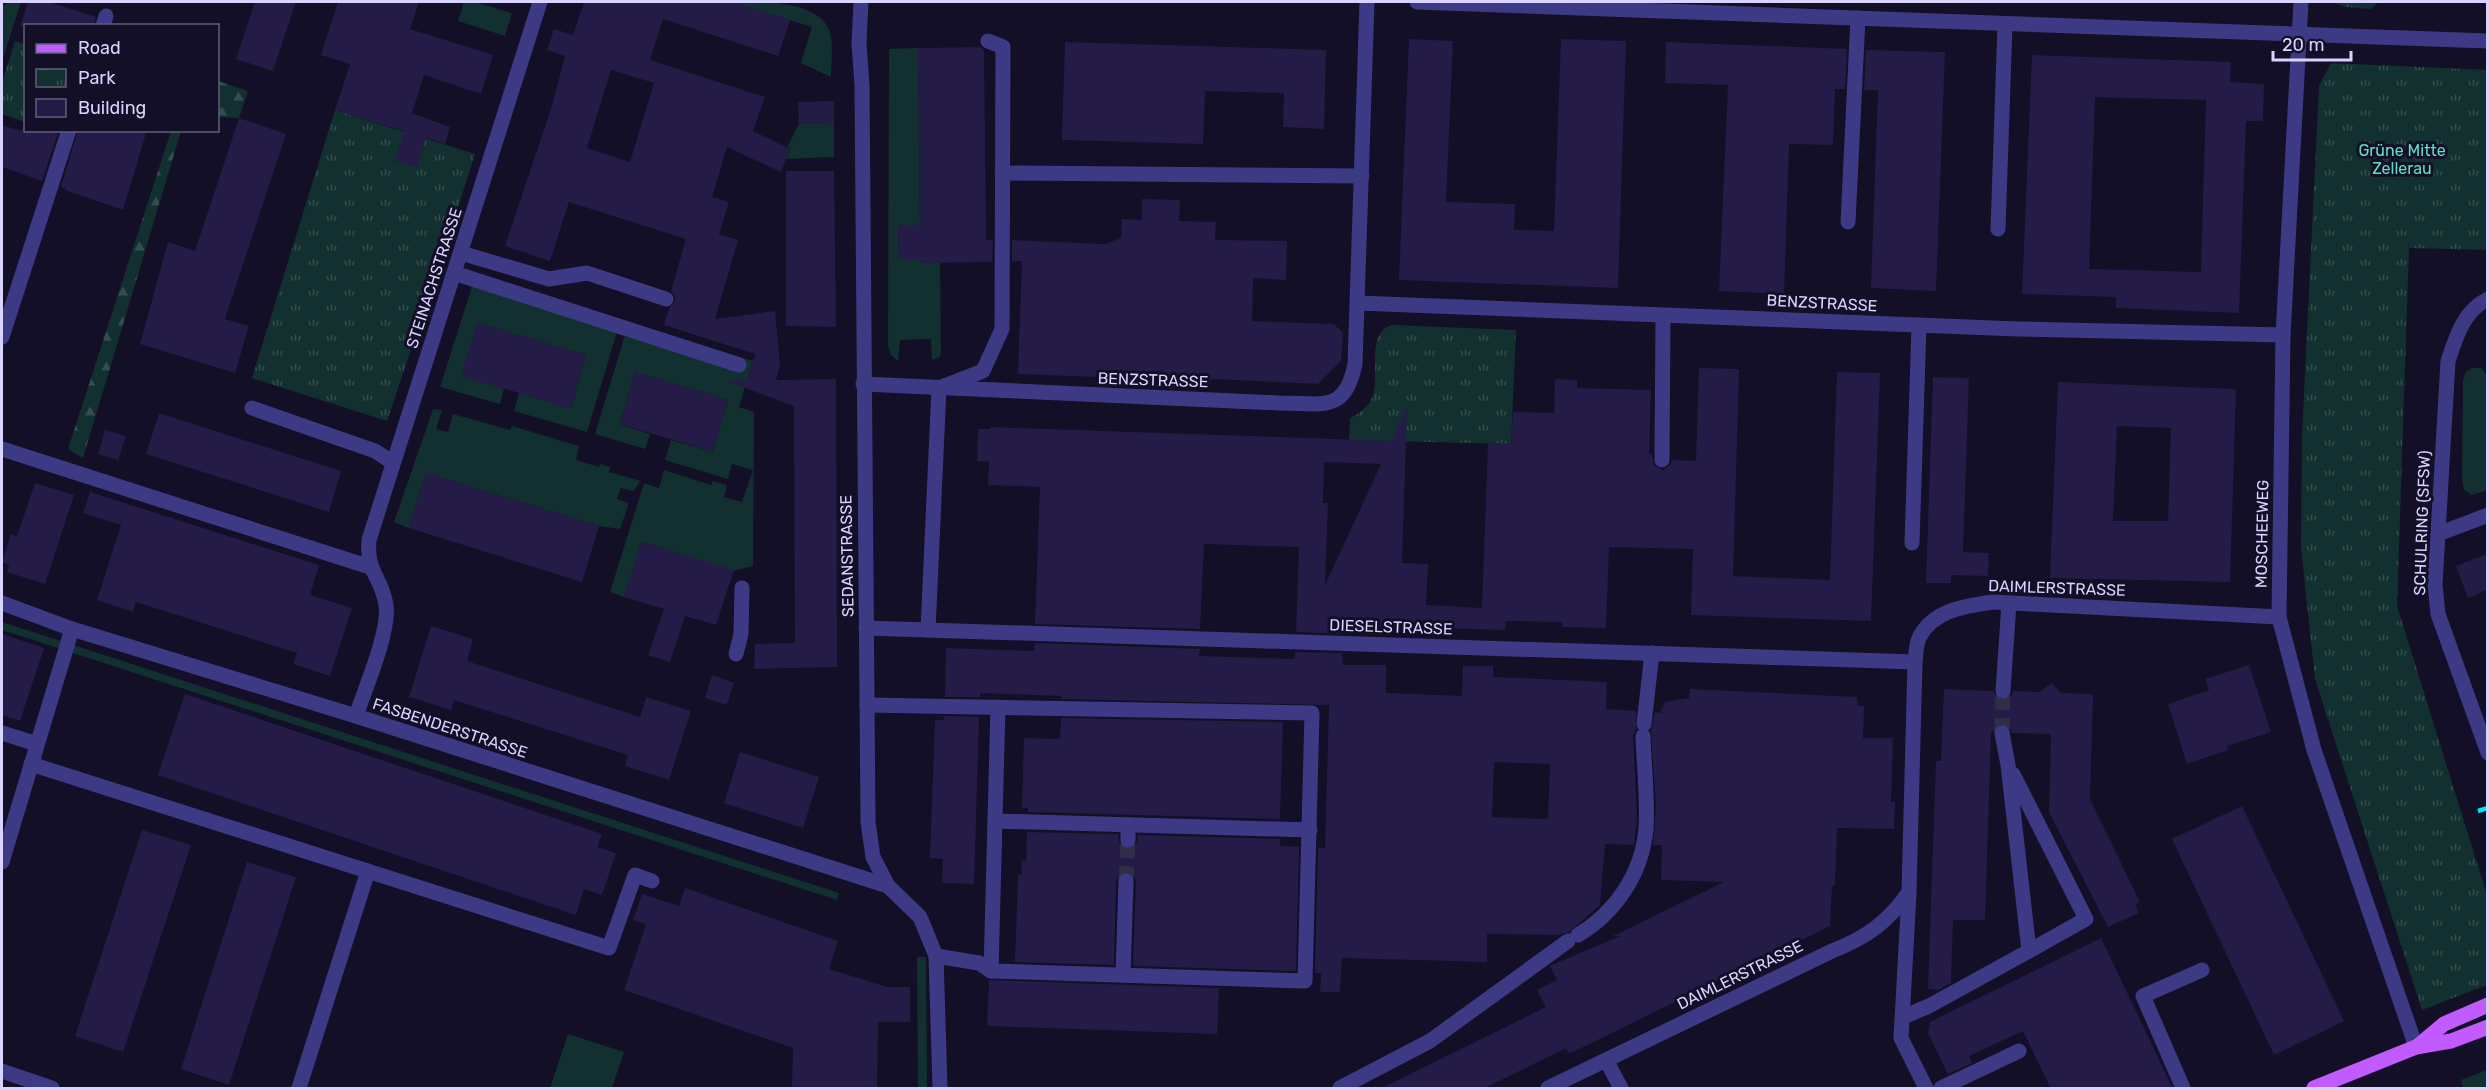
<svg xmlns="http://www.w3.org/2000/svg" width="2489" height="1090" viewBox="0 0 2489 1090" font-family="Rubik,sans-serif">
<defs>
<pattern id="forest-firs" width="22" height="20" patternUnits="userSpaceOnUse" patternTransform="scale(1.5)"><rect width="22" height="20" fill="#12302f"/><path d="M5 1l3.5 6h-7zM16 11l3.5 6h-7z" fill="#344d4e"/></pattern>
<pattern id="park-tufts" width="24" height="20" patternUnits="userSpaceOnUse" patternTransform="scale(1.5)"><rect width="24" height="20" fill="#12302f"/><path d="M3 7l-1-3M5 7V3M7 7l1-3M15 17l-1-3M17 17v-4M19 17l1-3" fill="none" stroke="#344d4e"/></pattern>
</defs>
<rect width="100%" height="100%" fill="#130f26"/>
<!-- grass -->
<g fill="#12302f">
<polygon points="10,2 21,2 2,61 2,6"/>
<polygon points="464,2 475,2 512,13 505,36 458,21"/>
<path d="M731,2C759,1 818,0 829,30C834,43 831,62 831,77L801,63L812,27Z"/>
<polygon points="918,48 920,225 898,226 899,258 921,259 920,262 940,262 941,352 940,357 932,360 931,339 900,340 898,361 891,355 888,346 889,49"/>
<polygon points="834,123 834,157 786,159 790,148 787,147 799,124"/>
<polygon points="476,274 753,361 739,407 754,412 753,566 733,571 642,542 624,597 610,592 644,483 659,488 664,470 711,485 713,481 727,485 724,497 742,502 753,470 732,464 728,479 665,460 671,440 713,452 728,400 635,372 620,424 650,434 645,449 595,434 625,335 617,332 587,432 514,411 519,393 571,408 586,355 477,323 462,375 504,388 500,404 440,387"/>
<polygon points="2472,368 2481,368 2487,375 2488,490 2472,495 2464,490 2462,478 2463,380 2466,372"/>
<polygon points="433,409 442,410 436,429 448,432 453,414 510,430 512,426 579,446 576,460 599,467 600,464 610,467 609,472 641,481 633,491 621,488 617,499 629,503 620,529 599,526 426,473 409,528 394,522"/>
<polygon points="2,622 839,893 837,900 2,630"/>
<polygon points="917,957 926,957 927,1088 918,1088"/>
<polygon points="568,1034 624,1052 612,1088 550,1088"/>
<polygon points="2487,1070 2487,1088 2463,1088 2461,1080"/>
</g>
<!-- forest -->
<g fill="url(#forest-firs)">
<polygon points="218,81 248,91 239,118 218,117"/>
<polygon points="171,131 181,131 83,458 68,449"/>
</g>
<!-- park -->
<g fill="url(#park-tufts)">
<polygon points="2332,2 2379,2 2370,9 2346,7"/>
<polygon points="15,41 25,44 25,122 2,114 2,83"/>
<polygon points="2331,63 2487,70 2487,250 2409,248 2397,606 2487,895 2487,985 2422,1010 2315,679 2301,548 2302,435 2319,86"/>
<polygon points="335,110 475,154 429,299 424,298 418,315 422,317 387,421 252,378"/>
<path d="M1392,325L1516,330L1511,444L1349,440L1350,418C1358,414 1366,409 1371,400C1383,379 1363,334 1392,325Z"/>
</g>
<!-- building -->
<g fill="#241b47" fill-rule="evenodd">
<polygon points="28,2 49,2 96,17 94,26 20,26"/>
<polygon points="255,2 296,2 273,71 236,59"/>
<polygon points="338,2 419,2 410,29 493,55 481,94 424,75 412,113 450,127 445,144 426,138 417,167 395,161 404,131 335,110 350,64 321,55"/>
<path d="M584,2H732L790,20L778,56L663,19L650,60L765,97L753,131L790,149L781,172L727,147L712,197L729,202L719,234L738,240L715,319L775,311L780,365L776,380L836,379L837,667L754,669L755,644L795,643L794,406L729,382V380H747L755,354L664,325L669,308L675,301V296L671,291L686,239L569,202L550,261L505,246L551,109L565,56L547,50L554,29L573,35ZM611,70L654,83L630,162L587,148Z"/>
<polygon points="1409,39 1453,41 1446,202 1515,204 1514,230 1554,231 1561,39 1626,41 1618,288 1399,280"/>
<polygon points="1065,42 1326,50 1324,129 1283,127 1284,93 1205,91 1203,144 1062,140"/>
<polygon points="1666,42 1847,49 1845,89 1835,89 1833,145 1789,144 1784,294 1719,291 1728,85 1665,83"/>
<polygon points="981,47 984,50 986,240 993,240 992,262 920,263 921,259 899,259 898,225 920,225 918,48"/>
<polygon points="1866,50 1945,52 1936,291 1871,288 1878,90 1864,90"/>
<path d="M2032,55L2231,62L2230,82L2264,84L2263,121H2246L2239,313L2116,308V297L2022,294ZM2095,97L2206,100L2201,272L2089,269Z"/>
<polygon points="834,101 834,123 799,124 798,102"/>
<polygon points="239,118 286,134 225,319 249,326 235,373 140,344 168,242 195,251"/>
<polygon points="2,125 18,130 59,130 42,181 2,167"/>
<polygon points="78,130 147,130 123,210 65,190 65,188 61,187"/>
<polygon points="786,171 834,171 836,327 786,326"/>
<polygon points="1142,199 1180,200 1179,221 1216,222 1215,240 1287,241 1286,280 1253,278 1252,321 1334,324 1343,333 1341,361 1318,384 1211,379 1210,388 1151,386 1151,379 1018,374 1022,261 1012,261 1012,240 1105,244 1121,238 1122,219 1142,220"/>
<polygon points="477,323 586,355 571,408 461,376"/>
<path d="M1699,368L1739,369L1733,576L1830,580L1837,372L1880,373L1871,621L1691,615L1693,549L1609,547L1606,628L1562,627V622L1506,621L1505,630L1340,625L1341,634L1296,632L1299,547L1204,544L1200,629L1035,624L1040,487L988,485L989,462L977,461L978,429H990L991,427L1391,441L1407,407L1402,563L1428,564L1426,605L1482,608L1488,443L1511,444L1513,412L1554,413L1555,379L1577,380V388L1651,390L1649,454H1652L1654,465L1663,470L1670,465L1672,460L1696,461ZM1324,462L1381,464L1325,585L1328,503H1323Z"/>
<polygon points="635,372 728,400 713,452 620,424"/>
<polygon points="1933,377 1969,378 1963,552 1989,553 1988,576 1951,575 1951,583 1926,583"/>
<path d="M2058,382L2236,389L2230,582L2050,578ZM2117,426L2171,428L2168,521H2113Z"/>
<polygon points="159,413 341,471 329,512 146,454"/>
<polygon points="105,430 126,436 118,460 98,454"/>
<polygon points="426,473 599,526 582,582 409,528"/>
<polygon points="35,483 74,495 45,584 7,572 9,565 2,562 11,534 17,536"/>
<polygon points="90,492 319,565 310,595 352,608 330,676 293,664 297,653 136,602 133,612 97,600 121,525 83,513"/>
<polygon points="641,542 734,570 716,625 685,616 670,662 648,655 664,609 624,597"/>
<polygon points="2487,554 2487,590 2468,598 2456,566"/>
<polygon points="431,626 473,639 467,661 640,717 646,697 691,711 669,780 625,766 628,755 454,700 451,710 409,697"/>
<polygon points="2,634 44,648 20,721 2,715"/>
<path d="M1035,643L1200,649L1199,656L1295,659V652L1342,653L1343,665H1386V693L1462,696L1463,666H1493V677L1607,682L1606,709L1636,711V729L1633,736L1637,817L1634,845L1605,844L1600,905L1569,932L1559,935L1487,934V962L1342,958L1340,992H1320L1321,973H1315L1318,848H1325L1329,705L1061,699V696L980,693V697H945L946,648L1034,651ZM1494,762L1550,764L1548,819L1492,817Z"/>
<polygon points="2249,665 2271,732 2227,746 2228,750 2187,764 2168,704 2209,690 2205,679"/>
<polygon points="712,675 734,683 727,705 705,698"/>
<polygon points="2052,683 2061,693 2093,694 2090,799 2140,902 2135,905 2139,913 2108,927 2049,812 2051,734 2012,733 2009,726 2000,724 1991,733 1985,920 1953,920 1951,983 1938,990 1928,989 1936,761 1941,761 1944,689 1993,691 1997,699 2003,701 2011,697 2013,691 2039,692"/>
<polygon points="1690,689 1857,697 1858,706 1864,706 1863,738 1893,738 1891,802 1895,802 1894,829 1837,828 1835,885 1832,886 1830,926 1569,1054 1566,1048 1483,1089 1380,1089 1546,1007 1537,990 1557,980 1550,966 1552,965 1620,936 1613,936 1724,882 1661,880 1662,845 1653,845 1656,806 1651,731 1655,712 1660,713 1665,702 1689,698"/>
<polygon points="185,694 602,834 597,847 616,853 602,895 584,889 576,915 158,775"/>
<polygon points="944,716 979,717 974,884 942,883 943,859 930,858 935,720 944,720"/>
<polygon points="1061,718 1283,722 1280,819 1028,812 1028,808 1022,808 1024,738 1060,739"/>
<polygon points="740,752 819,777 803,828 724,803"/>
<polygon points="2242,806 2344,1021 2274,1055 2172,839"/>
<polygon points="142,830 191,845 123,1052 75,1036"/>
<polygon points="1027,832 1118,834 1120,845 1127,850 1136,845 1138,835 1280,839 1280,846 1299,847 1296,971 1133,966 1136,881 1134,876 1127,871 1121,873 1116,881 1114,965 1015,962 1018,875 1021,875 1022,860 1026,861"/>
<polygon points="247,862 296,877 229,1085 181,1069"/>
<polygon points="685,888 838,941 829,969 887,987 910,987 910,1022 878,1022 877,1089 792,1089 793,1048 624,990 646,924 633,920 642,894 679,906"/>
<polygon points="2101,938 2173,1089 2051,1089 2023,1031 1969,1056 1972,1063 1948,1074 1928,1033 1930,1022"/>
<polygon points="989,980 1219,988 1217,1034 987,1026"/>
</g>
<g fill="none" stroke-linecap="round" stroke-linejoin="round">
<!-- minor-tunnel -->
<g stroke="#312d47" stroke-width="15" stroke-dasharray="15 8" stroke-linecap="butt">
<polyline points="2002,733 2003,691"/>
<polyline points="1126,881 1128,840"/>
</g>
<!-- minor -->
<g stroke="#3d3a85" stroke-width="15">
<polyline points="861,2 859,43 862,86 868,822 873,857 888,886 920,917 936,956 940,1088"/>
<polyline points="1417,2 2488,41"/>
<polyline points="2301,2 2283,335 2279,617 2314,750 2416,1047"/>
<polyline points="103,26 106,16"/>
<polyline points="1002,173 1362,176"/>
<polyline points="1848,222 1858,18"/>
<polyline points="1998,229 2005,24"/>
<polyline points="461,253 549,279 587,273 666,299"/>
<polyline points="454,273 739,365"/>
<path d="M2488,299C2464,310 2456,337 2448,361L2435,585L2438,614L2488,753"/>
<polyline points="1358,303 2018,329 2283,335"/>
<polyline points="2,337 69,130"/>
<path d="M863,384L1279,403C1322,403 1345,414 1355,364L1367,2"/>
<polyline points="252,408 375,451 392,462"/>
<polyline points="2,449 370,567"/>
<polyline points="1662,460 1663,316"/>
<polyline points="2438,534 2488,515"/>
<polyline points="1912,543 1919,325"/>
<polyline points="2,603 72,629 356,716 888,886"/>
<polyline points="866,628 1915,662"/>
<polyline points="928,630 939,388 983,371 1002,329 1003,47 988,41"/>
<polyline points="736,654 741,634 742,588"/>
<polyline points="2003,691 2009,603"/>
<polyline points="867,705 1312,713 1305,981 991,971 979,963 936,956"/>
<path d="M356,716C365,689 390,631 386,605C382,577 366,573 369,540L540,2"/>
<polyline points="1644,724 1652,653"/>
<polyline points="2,733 37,744"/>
<polyline points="31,764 609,948 635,875 652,881"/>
<polyline points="2013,774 2086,919 2029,951"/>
<polyline points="995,821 1310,830"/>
<polyline points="1128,840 1128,825"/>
<polyline points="2,862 72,629"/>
<polyline points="1909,893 1901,1038 1926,1088"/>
<path d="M1578,935C1615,913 1642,874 1646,829C1648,799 1644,766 1643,736"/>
<polyline points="991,971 998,707"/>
<polyline points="1123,975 1126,881"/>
<polyline points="1903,1017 1929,1006 2029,951 2008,765 2002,733"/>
<polyline points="1606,1060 1621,1088"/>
<polyline points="2,1071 52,1088"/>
<polyline points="299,1088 368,871"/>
<polyline points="1340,1088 1430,1041 1568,941"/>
<path d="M1548,1088L1832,951C1866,938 1888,922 1909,892L1915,662C1916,655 1916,644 1919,638C1933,610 1965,606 1993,602L2279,617"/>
<polyline points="1941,1088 2019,1051"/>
<polyline points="2183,1088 2143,996 2202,970"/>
</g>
<!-- major -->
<g stroke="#c25bff" stroke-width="15">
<polyline points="2419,1045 2444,1024 2488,1005"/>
<polyline points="2314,1088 2416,1047 2451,1041 2488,1027"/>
</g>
<!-- rail -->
<polyline stroke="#00e5ff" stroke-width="4.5" stroke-dasharray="9 8" stroke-linecap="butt" points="2478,811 2488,808"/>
</g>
<g text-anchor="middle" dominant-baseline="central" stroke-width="6" stroke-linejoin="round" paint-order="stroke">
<!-- park labels -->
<g font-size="16" fill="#5fe0c0" stroke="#130f26">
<text x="2402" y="150">Grüne Mitte<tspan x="2402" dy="18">Zellerau</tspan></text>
</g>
<!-- street labels -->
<g font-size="16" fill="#d9d4ff" stroke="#130f26">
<text transform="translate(434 278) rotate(-72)">STEINACHSTRASSE</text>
<text transform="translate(1822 303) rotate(3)">BENZSTRASSE</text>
<text transform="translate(1153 380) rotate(2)">BENZSTRASSE</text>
<text transform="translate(2422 523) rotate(-88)">SCHULRING (SFSW)</text>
<text transform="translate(2262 534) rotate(-89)">MOSCHEEWEG</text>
<text transform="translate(847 556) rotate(-91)">SEDANSTRASSE</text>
<text transform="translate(2057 588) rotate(2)">DAIMLERSTRASSE</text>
<text transform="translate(1391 627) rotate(2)">DIESELSTRASSE</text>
<text transform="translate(450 728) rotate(18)">FASBENDERSTRASSE</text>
<text transform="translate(1740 975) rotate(-26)">DAIMLERSTRASSE</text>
</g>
</g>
<!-- border -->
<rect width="2489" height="1090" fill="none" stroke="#d9d4ff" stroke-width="6"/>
<!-- legend -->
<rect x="24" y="24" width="195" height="108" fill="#130f26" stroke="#625e7d" stroke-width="1.5"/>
<rect x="36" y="44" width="30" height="9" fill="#c25bff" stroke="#625e7d" stroke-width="1.5"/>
<text x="78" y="54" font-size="18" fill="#d9d4ff">Road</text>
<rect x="36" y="69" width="30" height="18" fill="url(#park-tufts)" stroke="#625e7d" stroke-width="1.5"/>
<text x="78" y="84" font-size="18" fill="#d9d4ff">Park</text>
<rect x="36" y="99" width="30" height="18" fill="#241b47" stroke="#625e7d" stroke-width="1.5"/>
<text x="78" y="114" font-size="18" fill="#d9d4ff">Building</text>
<!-- scale -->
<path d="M2273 51v9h78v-9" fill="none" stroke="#d9d4ff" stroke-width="3"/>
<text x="2282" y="51" font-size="18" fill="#d9d4ff" stroke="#130f26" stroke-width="4.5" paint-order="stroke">20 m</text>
</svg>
